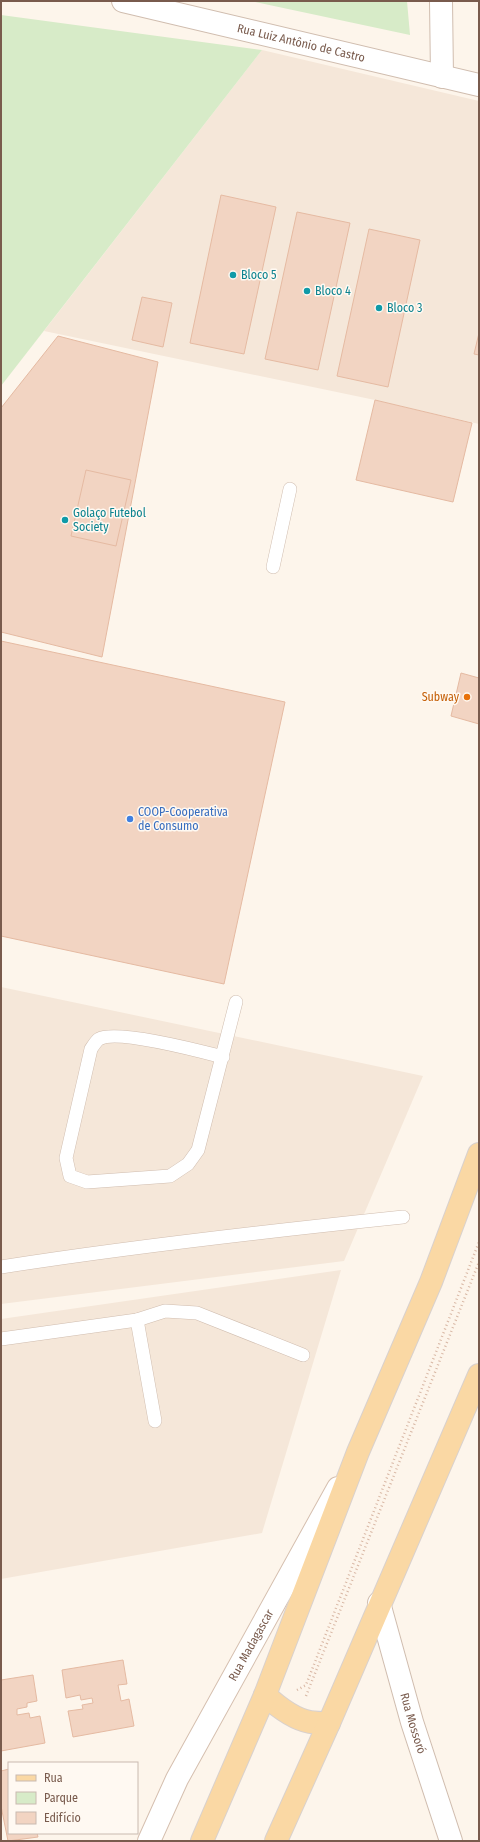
<svg xmlns="http://www.w3.org/2000/svg" width="480" height="1842" viewBox="0 0 480 1842" font-family="'Fira Sans Condensed',sans-serif">
<rect width="100%" height="100%" fill="#fdf5eb"/>
<!-- residential -->
<g fill="#f5e7d9">
<polygon points="262,50 479,101 479,424 375,400 44,331"/>
<polygon points="1,987 423,1076 344,1261 1,1304"/>
<polygon points="341,1270 262,1533 1,1579 1,1319"/>
</g>
<!-- green -->
<g fill="#d7ebc8">
<polygon points="251,1 407,1 410,35"/>
<polygon points="1,15 262,50 1,386"/>
</g>
<!-- building -->
<g fill="#f2d4c2" stroke="#e5baa2">
<polygon points="221,195 276,207 244,354 190,343"/>
<polygon points="297,212 350,223 318,370 265,359"/>
<polygon points="369,229 420,240 388,387 337,376"/>
<polygon points="142,297 172,303 163,347 132,340"/>
<polygon points="479,333 479,355 474,354"/>
<polygon points="58,336 158,362 102,657 1,632 1,408"/>
<polygon points="375,400 472,423 453,502 356,480"/>
<polygon points="86,470 131,480 116,546 71,536"/>
<polygon points="1,641 285,702 224,984 1,936"/>
<polygon points="461,673 479,678 479,724 451,716"/>
<polygon points="123,1660 127,1684 118,1685 121,1701 129,1699 134,1726 73,1737 68,1711 83,1709 82,1705 93,1703 92,1698 81,1700 80,1695 66,1698 62,1670"/>
<polygon points="33,1675 37,1701 27,1703 27,1707 17,1709 17,1715 29,1713 30,1718 40,1716 45,1743 1,1751 1,1680"/>
<polygon points="9,1769 9,1833 37,1833 38,1837 8,1841 1,1806 1,1771"/>
</g>
<g fill="none" stroke-linecap="round" stroke-linejoin="round">
<!-- lane casing -->
<g stroke="#d0bdaf" stroke-width="14">
<g id="lane">
<polyline points="273,567 290,489"/>
<path d="M223,1057C200,1051 116,1029 99,1039C96,1041 93,1046 91,1049L66,1158L70,1176L87,1182L170,1176L188,1164L198,1150L236,1002"/>
<path d="M1,1267C134,1246 269,1231 403,1217"/>
<polyline points="137,1320 155,1421"/>
<polyline points="1,1339 137,1320 165,1311 197,1313 303,1355"/>
</g>
</g>
<!-- street casing -->
<g stroke="#d0bdaf" stroke-width="24">
<g id="street">
<path id="s1" d="M123,1L479,85"/>
<polyline points="441,1 442,77"/>
<path id="s2" d="M379,1603L412,1722L451,1841"/>
</g>
</g>
<!-- secondary casing -->
<g stroke="#d5bfaf" stroke-width="24">
<g id="secondary">
<path id="s3" d="M149,1841L177,1779L338,1488"/>
</g>
</g>
<!-- primary casing -->
<g stroke="#d9d1cd" stroke-width="24">
<g id="primary">
<path d="M265,1695C277,1706 293,1719 310,1722C316,1723 323,1723 329,1723"/>
<polyline points="202,1841 265,1695 358,1452 431,1282 479,1154"/>
<polyline points="276,1841 329,1723 479,1375"/>
</g>
</g>
<!-- path -->
<g stroke="#d8b7a4" stroke-width="2.5" stroke-dasharray="1 3" stroke-linecap="butt">
<polyline points="297,1690 306,1685 479,1242"/>
<polyline points="306,1696 479,1262"/>
</g>
<!-- lane -->
<use href="#lane" stroke="#fff" stroke-width="13"/>
<!-- street -->
<use href="#street" stroke="#fff" stroke-width="22"/>
<!-- secondary -->
<use href="#secondary" stroke="#fff" stroke-width="22"/>
<!-- primary -->
<use href="#primary" stroke="#fad8a4" stroke-width="22"/>
</g>
<!-- markers -->
<g fill="#0f9aa8" stroke="#fff9f2" stroke-width="1.5">
<circle cx="233" cy="275" r="4"/>
<circle cx="307" cy="291" r="4"/>
<circle cx="379" cy="308" r="4"/>
<circle cx="65" cy="520" r="4"/>
</g>
<circle fill="#e8710a" stroke="#fff9f2" stroke-width="1.5" cx="467" cy="697" r="4"/>
<circle fill="#3f7fe0" stroke="#fff9f2" stroke-width="1.5" cx="130" cy="819" r="4"/>
<g text-anchor="middle" dominant-baseline="central" stroke-width="3" stroke-linejoin="round" paint-order="stroke">
<!-- street labels -->
<g font-size="12" fill="#795b4d" stroke="#fff9f2">
<text stroke="none"><textPath href="#s1" startOffset="183">Rua Luiz Antônio de Castro</textPath></text>
<text stroke="none"><textPath href="#s3" startOffset="221">Rua Madagascar</textPath></text>
<text stroke="none"><textPath href="#s2" startOffset="125">Rua Mossoró</textPath></text>
</g>
<!-- culture labels -->
<g font-size="12" fill="#0d838f" stroke="#fff9f2" text-anchor="start">
<text x="241" y="275">Bloco 5</text>
<text x="315" y="291">Bloco 4</text>
<text x="387" y="308">Bloco 3</text>
<text x="73" y="513">Golaço Futebol<tspan x="73" dy="14">Society</tspan></text>
</g>
<!-- food labels -->
<g font-size="12" fill="#c56008" stroke="#fff9f2" text-anchor="end">
<text x="459" y="697">Subway</text>
</g>
<!-- shop labels -->
<g font-size="12" fill="#366cbe" stroke="#fff9f2" text-anchor="start">
<text x="138" y="812">COOP-Cooperativa<tspan x="138" dy="14">de Consumo</tspan></text>
</g>
</g>
<!-- border -->
<rect width="480" height="1842" fill="none" stroke="#795b4d" stroke-width="4"/>
<!-- legend -->
<rect x="8" y="1762" width="130" height="72" fill="#fff9f2" stroke="#c9bab0"/>
<rect x="16" y="1775" width="20" height="6" fill="#fad8a4" stroke="#c9bab0"/>
<text x="44" y="1782" font-size="12" fill="#795b4d">Rua</text>
<rect x="16" y="1792" width="20" height="12" fill="#d7ebc8" stroke="#c9bab0"/>
<text x="44" y="1802" font-size="12" fill="#795b4d">Parque</text>
<rect x="16" y="1812" width="20" height="12" fill="#f2d4c2" stroke="#c9bab0"/>
<text x="44" y="1822" font-size="12" fill="#795b4d">Edifício</text>
</svg>
